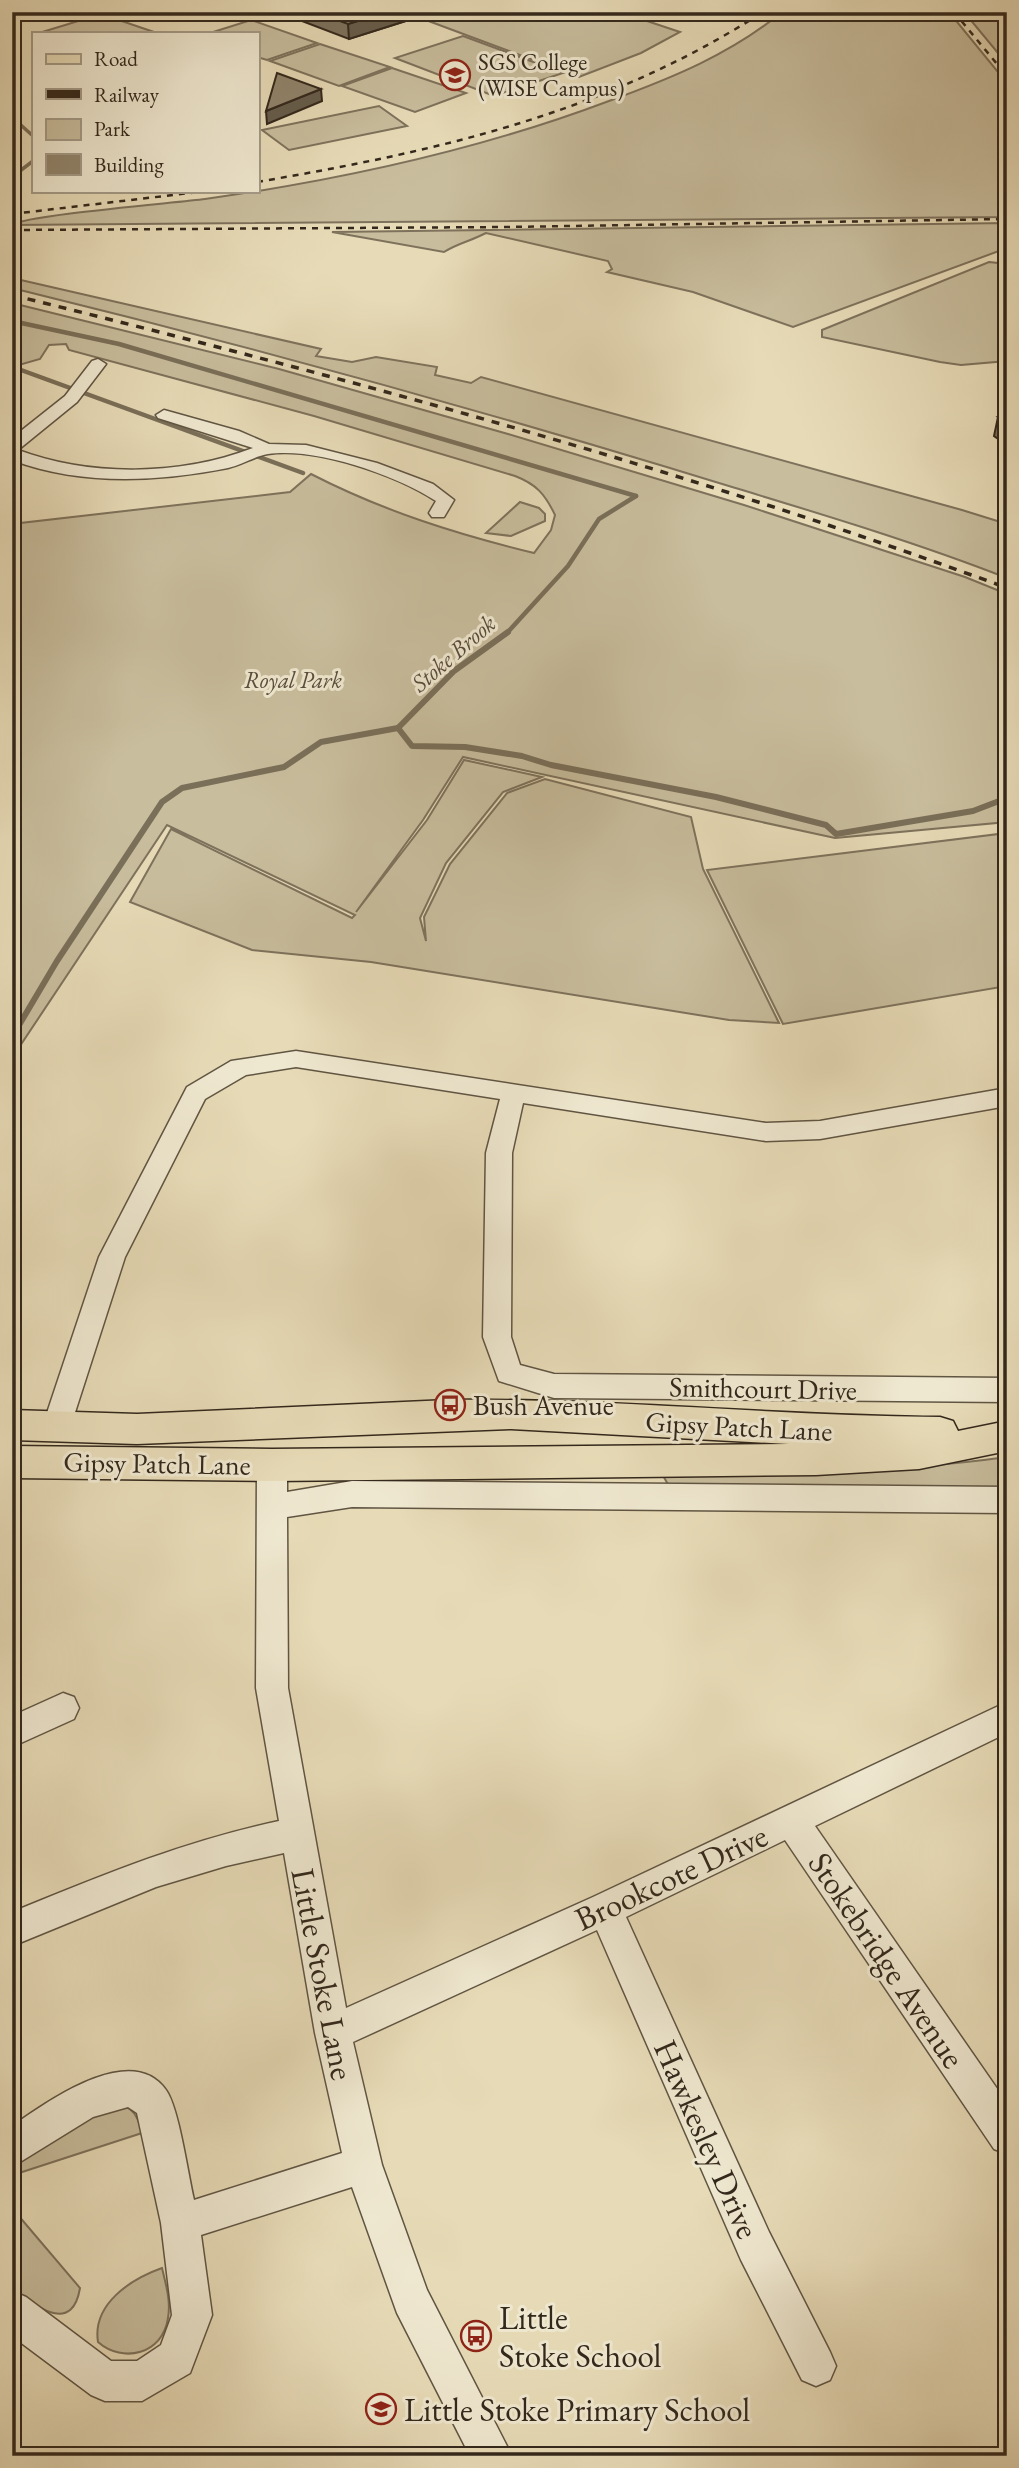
<svg xmlns="http://www.w3.org/2000/svg" width="1019" height="2468" viewBox="0 0 1019 2468" font-family="'EB Garamond',serif">
<rect width="100%" height="100%" fill="#e7dbb7"/>
<filter id="stains"><feTurbulence type="fractalNoise" baseFrequency=".00286" numOctaves="4"/><feColorMatrix values="0 0 0 0 .2 0 0 0 0 .09 0 0 0 0 .02 0 0 0 .5 -.17"/></filter>
<radialGradient id="worn" r=".72"><stop offset=".6" stop-color="#630" stop-opacity="0"/><stop offset="1" stop-color="#630" stop-opacity=".3"/></radialGradient>
<!-- green -->
<g fill="#c8bd9d" stroke="#7e725c" stroke-width="2">
<polygon points="620,12 680,32 641,53 579,77 407,13"/>
<path d="M782,12H949L1007,83V217L12,225C25,215 175,203 205,199C341,180 479,150 609,101C672,78 731,54 782,12Z"/>
<polygon points="964,12 1007,12 1007,64"/>
<polygon points="101,14 157,33 39,33"/>
<polygon points="251,20 317,43 267,60 257,57 257,33 210,33"/>
<polygon points="463,36 563,73 494,96 395,58"/>
<polygon points="320,44 390,67 339,86 270,61"/>
<polygon points="392,68 466,93 415,112 342,86"/>
<polygon points="379,106 407,126 289,150 262,130"/>
<path d="M1007,223V248L793,327L693,292L607,272L612,269L608,261L486,233C471,241 458,243 444,252L332,232Z"/>
<polygon points="989,262 1007,264 1007,361 961,365 940,362 822,337 822,330"/>
<path d="M12,278L321,349L316,356L352,362L376,357L437,367L435,375L471,383L481,377L962,510L1007,524V578C897,535 783,503 670,468C452,402 233,342 12,288Z"/>
<path d="M12,303L279,369L508,434L744,505L965,577L1007,594V822L835,838L463,757L423,820L356,912L427,820L464,760L542,777L503,792L446,863L420,918L426,941L424,917L450,864L507,793L545,779L691,817L703,869L779,1023L729,1020L371,962L252,950L130,902L171,829L352,918L355,915L167,825L12,1058V524L290,492L311,474C383,511 456,534 534,553L551,530L555,515C545,494 536,484 515,476L314,416L69,350L66,344L49,345L40,359L12,367Z"/>
<polygon points="520,502 539,508 545,514 545,521 511,536 486,533"/>
<polygon points="1007,833 1007,986 783,1024 707,870"/>
<path d="M1007,1457V1492L670,1488L661,1472C778,1473 891,1473 1007,1457Z"/>
<path d="M103,2102C128,2104 137,2109 142,2133L16,2174L18,2160Z"/>
<path d="M12,2208L80,2288C72,2336 35,2305 12,2289Z"/>
<path d="M162,2268C166,2285 171,2301 168,2318C163,2354 123,2364 98,2342C92,2304 131,2279 162,2268Z"/>
</g>
<g fill="none" stroke-linecap="round" stroke-linejoin="round">
<!-- stream-far2 -->
<g stroke="#7a6f59" stroke-width="3.5">
<polyline points="12,117 33,136"/>
<polyline points="12,177 33,161"/>
</g>
<!-- stream-far1 -->
<g stroke="#7a6f59" stroke-width="4.5">
<polyline points="12,321 119,344 636,496"/>
<polyline points="21,370 303,473"/>
<polyline points="506,634 568,566 599,519 636,496"/>
</g>
<!-- stream -->
<g stroke="#7a6f59" stroke-width="6">
<polyline points="398,728 412,746 465,747 522,756 551,765 716,797 826,825 836,834 973,811 1007,798"/>
<polyline points="12,1037 57,961 162,802 182,788 284,767 321,742 398,728 454,671 508,632"/>
</g>
<!-- minor casing -->
<g stroke="#605543" stroke-width="3">
<g id="minor">
<path d="M98,359L106,364L77,402L18,450C90,477 180,476 253,448L158,418L156,415L164,410L239,431L269,444L306,445L377,463L433,484L454,500L444,517H432L429,513L436,501C396,475 316,447 268,454C255,456 242,465 228,468C157,482 81,486 12,460V438L65,396L92,361Z"/>
<polygon points="296,1051 766,1123 820,1121 1007,1088 1007,1106 820,1139 766,1141 523,1103 512,1153 511,1337 520,1365 554,1374 1007,1378 1007,1402 554,1398 499,1381 483,1337 486,1153 500,1099 296,1067 246,1075 205,1099 125,1257 70,1428 66,1436 56,1440 46,1436 42,1428 99,1257 187,1087 231,1061"/>
<path d="M272,1453L282,1456L287,1465V1492L352,1481L1007,1487V1513L352,1507L287,1517L288,1688L346,2008L593,1897L1007,1702V1733L815,1826L1007,2103V2154L994,2149L785,1840L626,1917L769,2232L830,2352L836,2366L830,2380L816,2386L802,2380L741,2260L597,1930L353,2042L382,2165L427,2290L512,2456H470L397,2313L352,2187L201,2235L212,2315L190,2373L142,2401H105L91,2395L12,2336V2291L26,2297L111,2361H137L161,2345L172,2315L161,2223L137,2113L128,2107L93,2117L12,2167V2126C46,2103 131,2040 166,2090C179,2108 188,2175 194,2200L342,2153L315,2033L284,1853L226,1866L156,1887L12,1946V1912C103,1875 182,1842 279,1821L256,1688L257,1465L262,1456Z"/>
<polygon points="63,1693 74,1697 79,1708 74,1719 12,1747 12,1716"/>
</g>
</g>
<!-- major casing -->
<g stroke="#33281c" stroke-width="3">
<path id="major" d="M448,1400C612,1398 776,1416 940,1417L953,1421L958,1431L1007,1421V1451L919,1469L816,1475L272,1481L12,1478V1446L272,1449L789,1444L511,1429L137,1444L12,1440V1410L137,1414Z"/>
</g>
<!-- minor -->
<use href="#minor" fill="#efe8d0" fill-rule="evenodd"/>
<!-- major -->
<use href="#major" fill="#e7dbb7" fill-rule="evenodd"/>
<!-- rail-far1 -->
<g stroke="#33281c" stroke-width="2.5" stroke-dasharray="6 6" stroke-linecap="butt">
<polyline points="954,12 1007,76"/>
<path d="M257,182C439,151 606,113 763,12"/>
<polyline points="12,214 207,191"/>
<polyline points="12,230 508,227 1007,219"/>
</g>
<!-- rail -->
<path stroke="#33281c" stroke-width="3.5" stroke-dasharray="8 8" stroke-linecap="butt" d="M12,295C347,378 683,468 1007,588"/>
</g>
<!-- wall -->
<g fill="#7d725e" stroke="#33281c" stroke-width="2">
<polygon points="281,12 411,12 412,19 349,39 281,13"/>
<polygon points="1007,415 1007,445 994,436 998,417"/>
</g>
<!-- shaded-wall -->
<g fill="#665d4c" stroke="#33281c" stroke-width="2">
<polygon points="387,12 411,12 412,19 349,39 348,24"/>
<polygon points="321,89 322,101 267,124 266,111"/>
</g>
<!-- building -->
<g fill="#91856d" stroke="#33281c" stroke-width="2">
<polygon points="315,12 387,12 348,24"/>
<polygon points="277,73 321,89 266,111"/>
<polygon points="1007,415 1007,423 998,417"/>
</g>
<!-- icons -->
<defs>
<g id="university-ring" transform="scale(1.575)"><circle r="9.5" fill="#efe8d0" stroke="#8f2418" stroke-width="1.5"/><path d="M0-5L7-2L0 1L-7-2ZM-4 1L0 2.5L4 1V4Q0 6-4 4Z" fill="#8f2418"/></g>
<g id="bus-ring" transform="scale(1.575)"><circle r="9.5" fill="#efe8d0" stroke="#8f2418" stroke-width="1.5"/><path d="M-5-6H5V4H4V6H2V4H-2V6H-4V4H-5ZM-3.5-4V0h7V-4ZM-3.5 1.2v1.5H-2V1.2ZM2 1.2v1.5H3.5V1.2Z" fill="#8f2418"/></g>
<g id="school-ring" transform="scale(1.575)"><circle r="9.5" fill="#efe8d0" stroke="#8f2418" stroke-width="1.5"/><path d="M0-5L7-2L0 1L-7-2ZM-4 1L0 2.5L4 1V4Q0 6-4 4Z" fill="#8f2418"/></g>
</defs>
<g fill-rule="evenodd">
<use href="#university-ring" x="455" y="75"/>
<use href="#bus-ring" x="450" y="1405"/>
<use href="#bus-ring" x="476" y="2336"/>
<use href="#school-ring" x="381" y="2409"/>
</g>
<g text-anchor="middle" dominant-baseline="central" stroke-width="6" stroke-linejoin="round" paint-order="stroke">
<!-- far-poi labels -->
<g font-size="23" fill="#33281c" stroke="#efe8d0" text-anchor="start">
<text x="478" y="62">SGS College<tspan x="478" dy="26">(WISE Campus)</tspan></text>
</g>
<!-- far-park labels -->
<g font-size="23" font-style="italic" fill="#584d3c" stroke="#efe8d0">
<text x="293" y="680">Royal Park</text>
</g>
<!-- far-water labels -->
<g font-size="24" font-style="italic" fill="#574b3b" stroke="#efe8d0">
<text transform="translate(453 653) rotate(-41)">Stoke Brook</text>
</g>
<!-- street labels -->
<g font-size="28" fill="#33281c" stroke="#efe8d0">
<text transform="translate(763 1388) rotate(1)">Smithcourt Drive</text>
<text transform="translate(739 1426) rotate(3)">Gipsy Patch Lane</text>
<text transform="translate(157 1463) rotate(1)">Gipsy Patch Lane</text>
</g>
<!-- poi labels -->
<g font-size="28" fill="#33281c" stroke="#efe8d0" text-anchor="start">
<text x="473" y="1405">Bush Avenue</text>
</g>
<!-- near-street labels -->
<g font-size="33" fill="#33281c" stroke="#efe8d0">
<text transform="translate(671 1877) rotate(-25)">Brookcote Drive</text>
<text transform="translate(887 1960) rotate(56)">Stokebridge Avenue</text>
<text transform="translate(323 1974) rotate(79)">Little Stoke Lane</text>
<text transform="translate(707 2139) rotate(66)">Hawkesley Drive</text>
</g>
<!-- near-poi labels -->
<g font-size="33" fill="#33281c" stroke="#efe8d0" text-anchor="start">
<text x="499" y="2317">Little<tspan x="499" dy="38">Stoke School</tspan></text>
<text x="404" y="2409">Little Stoke Primary School</text>
</g>
</g>
<!-- margin -->
<rect width="1019" height="2468" fill="none" stroke="#e7dbb7" stroke-width="42"/>
<rect x="14" y="14" width="991" height="2440" fill="none" stroke="#33281c" stroke-width="3.5"/>
<rect x="21" y="21" width="977" height="2426" fill="none" stroke="#33281c" stroke-width="2"/>
<!-- legend -->
<rect x="32" y="32" width="228" height="161" fill="#efe8d0" stroke="#a49b88" stroke-width="2"/>
<rect x="46" y="54" width="35" height="10" fill="#e7dbb7" stroke="#a49b88" stroke-width="2"/>
<text x="94" y="66" font-size="21" fill="#33281c">Road</text>
<rect x="46" y="89" width="35" height="10" fill="#33281c" stroke="#a49b88" stroke-width="2"/>
<text x="94" y="102" font-size="21" fill="#33281c">Railway</text>
<rect x="46" y="119" width="35" height="21" fill="#c8bd9d" stroke="#a49b88" stroke-width="2"/>
<text x="94" y="136" font-size="21" fill="#33281c">Park</text>
<rect x="46" y="154" width="35" height="21" fill="#91856d" stroke="#a49b88" stroke-width="2"/>
<text x="94" y="172" font-size="21" fill="#33281c">Building</text>
<rect width="100%" height="100%" filter="url(#stains)"/>
<rect width="100%" height="100%" fill="url(#worn)"/>
</svg>
